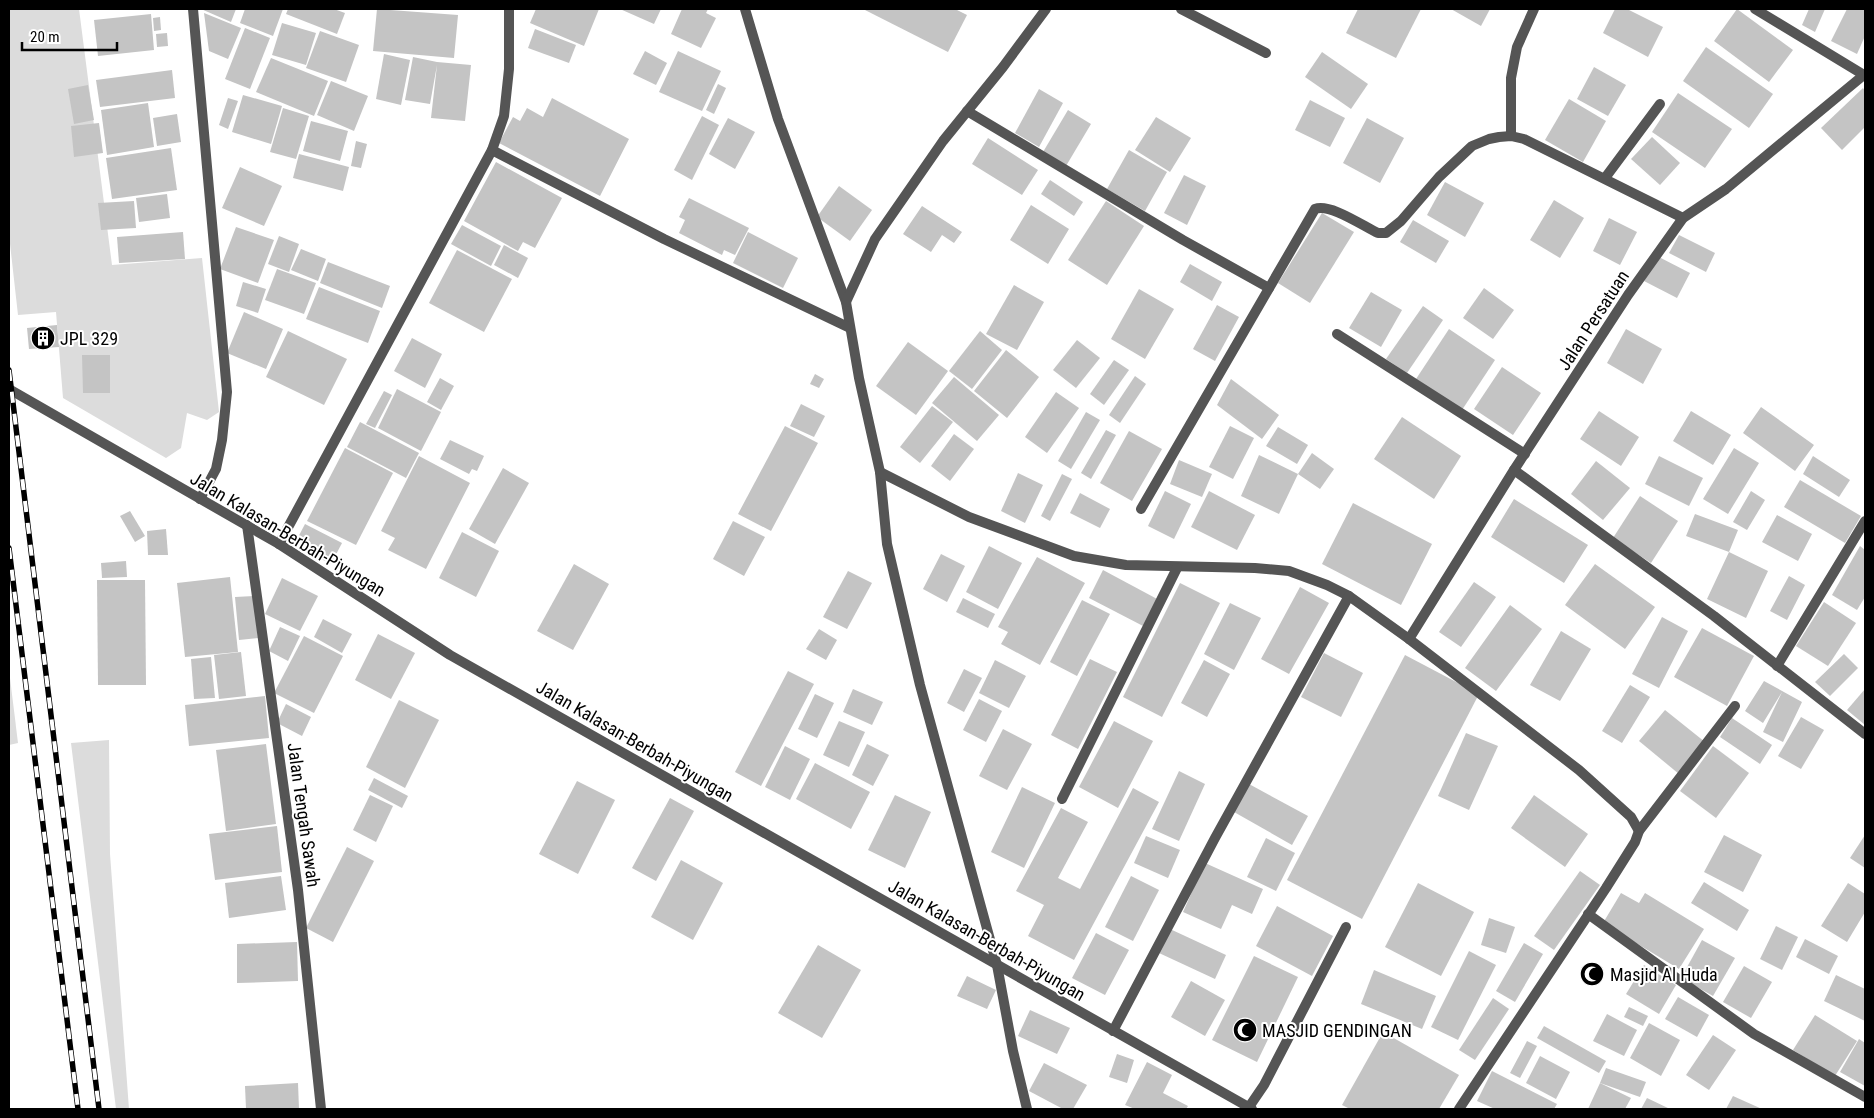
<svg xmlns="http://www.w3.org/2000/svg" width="1874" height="1118" viewBox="0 0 1874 1118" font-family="'Roboto Condensed',sans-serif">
<rect width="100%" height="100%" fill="#fff"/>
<!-- green -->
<g fill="#dcdcdc">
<polygon points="9,9 79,9 112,265 202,258 219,412 207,420 187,413 181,448 166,458 63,398 56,312 18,315 9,235"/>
<polygon points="9,670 18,743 9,745"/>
<polygon points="109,740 110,854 129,1109 116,1109 71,743"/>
</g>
<!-- building -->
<g fill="#c4c4c4">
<polygon points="201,9 236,9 231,22"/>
<polygon points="245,9 283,9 273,36 240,23"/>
<polygon points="288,9 334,9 345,13 337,34 286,14"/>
<polygon points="377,9 458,15 454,58 373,51"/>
<polygon points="536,9 599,9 584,46 530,23"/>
<polygon points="620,9 661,9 654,24"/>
<polygon points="682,9 708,9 706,13 716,18 701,48 671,34"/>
<polygon points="863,9 955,9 967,15 948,52"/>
<polygon points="1358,9 1421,9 1396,58 1346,33"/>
<polygon points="1451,9 1490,9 1481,26"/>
<polygon points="1615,9 1627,9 1663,27 1648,57 1603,33"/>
<polygon points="1737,9 1793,50 1769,82 1714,41"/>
<polygon points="1809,9 1825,9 1815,32 1802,25"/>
<polygon points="1847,9 1865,9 1865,36 1857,54 1831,41"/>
<polygon points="204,13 241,28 228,59 209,51"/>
<polygon points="151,14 154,50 98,56 94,20"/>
<polygon points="160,17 161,30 154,31 153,18"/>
<polygon points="282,23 316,33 306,65 272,55"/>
<polygon points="245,28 270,38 250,89 225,79"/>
<polygon points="535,29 576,45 569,63 528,48"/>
<polygon points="320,31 359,45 346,82 306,68"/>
<polygon points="167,33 168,46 157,47 156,34"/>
<polygon points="1706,47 1773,94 1749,128 1683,81"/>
<polygon points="645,51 667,63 656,85 633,74"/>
<polygon points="678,51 721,71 702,111 659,92"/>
<polygon points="1322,52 1368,84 1351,109 1305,77"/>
<polygon points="384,54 410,60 401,105 376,99"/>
<polygon points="413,57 437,62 471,65 465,121 431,118 437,65 430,104 405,100"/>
<polygon points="271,58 328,81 314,116 256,92"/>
<polygon points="1594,67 1626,85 1608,116 1577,99"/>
<polygon points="172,70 175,98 100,107 96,80"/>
<polygon points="331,81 368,96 354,131 317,115"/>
<polygon points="718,84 726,88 714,114 706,110"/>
<polygon points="88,85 94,120 74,124 68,89"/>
<polygon points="1863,88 1865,91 1865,127 1842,150 1821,128"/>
<polygon points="1039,89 1063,103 1039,147 1015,133"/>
<polygon points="1678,93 1732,129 1705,168 1652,132"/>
<polygon points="243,95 282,106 271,144 232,132"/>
<polygon points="228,98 238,101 228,129 219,125"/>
<polygon points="552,98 629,139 600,196 499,143 513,117 520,121 527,108 543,117"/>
<polygon points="1569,99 1606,121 1583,162 1545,140"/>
<polygon points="1310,100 1345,118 1330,147 1295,130"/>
<polygon points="148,103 154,147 107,155 101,110"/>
<polygon points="283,108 309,116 296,159 270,152"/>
<polygon points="1068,110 1091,124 1066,166 1043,152"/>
<polygon points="177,114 181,142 157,146 153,118"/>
<polygon points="702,116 719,125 692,180 674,170"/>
<polygon points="1156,117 1191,138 1170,172 1135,150"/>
<polygon points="728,118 755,132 735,169 709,154"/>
<polygon points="1367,118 1404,138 1380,183 1343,163"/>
<polygon points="311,121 348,131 340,161 303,151"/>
<polygon points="99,123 103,153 74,157 71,126"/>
<polygon points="1652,137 1680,163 1660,185 1631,159"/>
<polygon points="988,138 1038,170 1022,195 972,164"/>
<polygon points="356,141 367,144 361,168 351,166"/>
<polygon points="171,148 177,190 112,199 106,158"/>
<polygon points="1129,150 1167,172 1145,211 1107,189"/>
<polygon points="299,154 349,167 343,191 293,178"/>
<polygon points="496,162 562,198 535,248 523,242 518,251 464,221"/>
<polygon points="240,167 282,186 264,226 222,208"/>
<polygon points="1184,175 1206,186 1187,225 1164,213"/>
<polygon points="1050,180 1083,202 1074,216 1041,194"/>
<polygon points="1445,182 1484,203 1465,237 1427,215"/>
<polygon points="839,186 872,210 850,241 817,217"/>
<polygon points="167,194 170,218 139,222 136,198"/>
<polygon points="689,198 749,228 735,255 724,250 722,255 679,233 685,220 679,217"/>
<polygon points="1554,200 1584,218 1560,258 1530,240"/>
<polygon points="134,201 136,228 101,230 98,203"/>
<polygon points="1106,201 1144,226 1107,285 1068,260"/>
<polygon points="1031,205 1069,229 1048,264 1010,240"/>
<polygon points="922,206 962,232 954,243 942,235 931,252 903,234"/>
<polygon points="1322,213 1354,232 1310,303 1278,283"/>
<polygon points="1609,218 1637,232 1620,265 1593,251"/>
<polygon points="1413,220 1449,241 1436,263 1400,242"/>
<polygon points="462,225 501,246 491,266 451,244"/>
<polygon points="236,227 274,240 258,283 220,269"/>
<polygon points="183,232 185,259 119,263 117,237"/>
<polygon points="748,232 798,258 783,288 733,263"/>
<polygon points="1679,235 1715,253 1706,272 1669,253"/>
<polygon points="279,236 299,244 289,272 268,264"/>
<polygon points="504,245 528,258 518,278 494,265"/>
<polygon points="301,249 326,259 318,281 291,270"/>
<polygon points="457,250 512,279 484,332 429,303"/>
<polygon points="1657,256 1690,273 1677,298 1644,281"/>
<polygon points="328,262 390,286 382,308 320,283"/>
<polygon points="1190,264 1222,282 1212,301 1180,282"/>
<polygon points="277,269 316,283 304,314 265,300"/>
<polygon points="243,282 266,289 258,313 236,306"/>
<polygon points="1014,285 1044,302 1017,350 986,334"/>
<polygon points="319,287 380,311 368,343 306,319"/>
<polygon points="1484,288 1514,310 1493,339 1463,318"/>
<polygon points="1139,289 1174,309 1145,359 1111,339"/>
<polygon points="1371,292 1402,310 1381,347 1349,328"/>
<polygon points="1217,305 1239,317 1215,361 1193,349"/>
<polygon points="1423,306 1443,320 1407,373 1386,359"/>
<polygon points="244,312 283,329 266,369 227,353"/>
<polygon points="57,325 59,347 29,349 27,328"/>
<polygon points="1449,329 1495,360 1462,410 1416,379"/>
<polygon points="1626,329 1662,349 1643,384 1607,363"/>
<polygon points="288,331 347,359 324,405 266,377"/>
<polygon points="980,331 1002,350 972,389 949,371"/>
<polygon points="412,338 442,354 425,388 394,371"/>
<polygon points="1077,340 1100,358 1076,388 1053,370"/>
<polygon points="908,342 948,371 916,415 876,386"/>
<polygon points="1006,350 1039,377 1007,418 974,391"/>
<polygon points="82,355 110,355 110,393 83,393"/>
<polygon points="1114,360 1129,370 1104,405 1090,394"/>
<polygon points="1502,367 1541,393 1513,435 1474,409"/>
<polygon points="815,374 824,379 819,388 810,384"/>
<polygon points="1135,376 1146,384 1120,423 1109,415"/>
<polygon points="954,377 999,415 977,441 932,403"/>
<polygon points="440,378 454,386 441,410 427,402"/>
<polygon points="1231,379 1279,415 1262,439 1217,405"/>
<polygon points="397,389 441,412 421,451 378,428"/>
<polygon points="384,391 392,395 375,428 366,424"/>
<polygon points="1056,392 1079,408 1047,453 1025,437"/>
<polygon points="801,404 825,416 814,437 790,426"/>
<polygon points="932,406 953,422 920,463 900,447"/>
<polygon points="1761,407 1814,445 1795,471 1743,433"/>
<polygon points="1599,411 1639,437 1621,466 1580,439"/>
<polygon points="1691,411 1731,435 1713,465 1673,441"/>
<polygon points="1086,412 1100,420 1071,469 1058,461"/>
<polygon points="1402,417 1461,456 1434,499 1374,459"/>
<polygon points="360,422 419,453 406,478 347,447"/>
<polygon points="785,426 818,443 771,531 738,514"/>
<polygon points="1230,426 1254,438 1233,479 1209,467"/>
<polygon points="1278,427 1308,445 1297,464 1266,446"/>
<polygon points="1106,430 1116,435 1091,479 1081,473"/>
<polygon points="1129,431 1162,449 1132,501 1100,483"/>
<polygon points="954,434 974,449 950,481 931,466"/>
<polygon points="450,440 484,456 477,471 472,469 469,474 440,459"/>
<polygon points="345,448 393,473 356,545 307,521"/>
<polygon points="1734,448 1759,463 1728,514 1703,499"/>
<polygon points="1312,453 1334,469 1320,489 1298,474"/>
<polygon points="1259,455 1298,474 1279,514 1241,496"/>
<polygon points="419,456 470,483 426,569 388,550 395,538 381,531"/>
<polygon points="1659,456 1703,478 1689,506 1645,484"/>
<polygon points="1813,456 1850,480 1839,497 1803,474"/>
<polygon points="1179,460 1212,474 1202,497 1170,484"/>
<polygon points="1596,461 1630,488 1603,520 1571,494"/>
<polygon points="503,468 529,483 495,544 469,529"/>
<polygon points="1018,473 1043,485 1025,523 1001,511"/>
<polygon points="1062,474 1072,479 1050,521 1041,516"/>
<polygon points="1800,480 1861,516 1845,543 1784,507"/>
<polygon points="1165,491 1191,504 1174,539 1148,526"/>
<polygon points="1209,491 1255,515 1237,550 1191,527"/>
<polygon points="1751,491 1765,500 1747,530 1733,522"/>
<polygon points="1080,493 1110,509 1100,528 1070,513"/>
<polygon points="1640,496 1678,521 1651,563 1613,538"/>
<polygon points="1514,499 1588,545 1564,583 1491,537"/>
<polygon points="1353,503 1432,544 1401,605 1322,564"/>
<polygon points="130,511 145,536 135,542 120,516"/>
<polygon points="1695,514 1738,530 1729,552 1768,571 1746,618 1707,599 1729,552 1686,536"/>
<polygon points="1777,515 1812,534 1798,561 1762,542"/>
<polygon points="733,521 765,537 744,576 713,559"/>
<polygon points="305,524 342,543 331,564 294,545"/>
<polygon points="166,529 168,555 148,555 147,531"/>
<polygon points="462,532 499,551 476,597 439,578"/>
<polygon points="989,546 1022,563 998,609 966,592"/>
<polygon points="1860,546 1865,550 1865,597 1857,610 1832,595"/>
<polygon points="941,554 965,566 947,602 923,589"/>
<polygon points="1037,557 1085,583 1040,665 1001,644 1008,632 998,627"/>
<polygon points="126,561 127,577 102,578 101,563"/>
<polygon points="574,564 609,584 573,650 537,631"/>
<polygon points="1595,564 1655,607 1625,649 1565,605"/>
<polygon points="1103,570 1159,600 1145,627 1089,598"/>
<polygon points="848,571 872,583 847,629 823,617"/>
<polygon points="1789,576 1805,585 1787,620 1770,611"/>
<polygon points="230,577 238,652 185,657 177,583"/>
<polygon points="282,578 318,596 300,631 265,614"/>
<polygon points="97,580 145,580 146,685 98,685"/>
<polygon points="1474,582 1496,597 1461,647 1439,632"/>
<polygon points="1180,583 1220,603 1162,717 1123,697"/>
<polygon points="1300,587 1329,603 1289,674 1261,659"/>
<polygon points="254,596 258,638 239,640 235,597"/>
<polygon points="963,598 995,614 988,628 956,612"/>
<polygon points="1082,600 1110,614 1077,676 1050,662"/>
<polygon points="1824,602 1856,623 1828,666 1796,646"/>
<polygon points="1230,603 1261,618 1234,670 1204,654"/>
<polygon points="1510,605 1542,629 1496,691 1465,668"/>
<polygon points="1662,617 1688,631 1659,688 1632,674"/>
<polygon points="323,619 352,634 342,653 314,637"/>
<polygon points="280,627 300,636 288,661 269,651"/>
<polygon points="1702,628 1754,656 1727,706 1674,677"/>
<polygon points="819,629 837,640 826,660 806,649"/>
<polygon points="1561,631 1591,649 1560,701 1530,685"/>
<polygon points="378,634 415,653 391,699 355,680"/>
<polygon points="304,636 343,656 314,713 274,693"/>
<polygon points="241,652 246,696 219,699 214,655"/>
<polygon points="1324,653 1363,673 1341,717 1301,697"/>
<polygon points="1844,654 1858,668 1830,696 1815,682"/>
<polygon points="1405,655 1479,694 1362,919 1287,880"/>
<polygon points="211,657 215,698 194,699 191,659"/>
<polygon points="1090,659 1117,672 1078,749 1051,735"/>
<polygon points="995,660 1026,676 1009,708 979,693"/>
<polygon points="1204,660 1230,674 1207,717 1181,703"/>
<polygon points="964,669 982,678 964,712 947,703"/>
<polygon points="788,671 814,684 761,786 735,772"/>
<polygon points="1764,681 1802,702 1783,742 1763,732 1782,692 1763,723 1745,711"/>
<polygon points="1630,685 1650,697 1622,743 1602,731"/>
<polygon points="853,689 883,702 872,725 843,712"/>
<polygon points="1865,689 1865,725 1847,710"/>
<polygon points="815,694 834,703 817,738 798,729"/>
<polygon points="265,696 269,738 189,746 185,705"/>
<polygon points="979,699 1002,711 986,742 963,730"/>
<polygon points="399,700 439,720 405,788 366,767"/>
<polygon points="286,704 311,717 302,736 277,723"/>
<polygon points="1665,710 1705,742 1679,774 1639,741"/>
<polygon points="1801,717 1824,730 1801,769 1778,756"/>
<polygon points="1732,718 1772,745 1760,764 1720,737"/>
<polygon points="839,721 865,732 849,767 823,755"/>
<polygon points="1114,721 1153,741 1118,808 1079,787"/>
<polygon points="1003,729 1032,744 1007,790 979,776"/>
<polygon points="1466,733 1498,746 1469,810 1438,796"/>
<polygon points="266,744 276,824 226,831 216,750"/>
<polygon points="867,744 889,755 873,786 852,775"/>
<polygon points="785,746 810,759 790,800 765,787"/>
<polygon points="1713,746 1749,773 1716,818 1680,791"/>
<polygon points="815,763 870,792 851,829 796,799"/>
<polygon points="1179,771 1205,784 1179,841 1152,829"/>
<polygon points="374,778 408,796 402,808 368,790"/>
<polygon points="577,781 615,800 578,874 539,854"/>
<polygon points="1249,784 1308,816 1292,845 1234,812"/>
<polygon points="1022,787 1055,803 1024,868 991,852"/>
<polygon points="1133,788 1159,802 1074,960 1028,936 1044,905 1016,891 1061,808 1088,822 1058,878 1080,889"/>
<polygon points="370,795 393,806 376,842 353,830"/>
<polygon points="895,795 931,812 905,868 868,850"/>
<polygon points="1534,795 1588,834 1565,867 1511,828"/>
<polygon points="670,798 694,811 656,881 632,868"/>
<polygon points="277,826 282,872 215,880 209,834"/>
<polygon points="1724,835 1762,855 1743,892 1704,872"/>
<polygon points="1865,835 1865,868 1850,858"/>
<polygon points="1146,836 1180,850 1168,878 1134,863"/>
<polygon points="1266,838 1295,853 1276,891 1247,877"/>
<polygon points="347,847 374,861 333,942 306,928"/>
<polygon points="681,860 723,883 693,940 651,917"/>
<polygon points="1205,863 1263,889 1252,914 1232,905 1221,929 1183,912"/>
<polygon points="1580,871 1600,885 1554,950 1534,936"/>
<polygon points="281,876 286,910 229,918 225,883"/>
<polygon points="1131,876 1159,890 1133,941 1105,927"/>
<polygon points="1704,882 1749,910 1737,931 1691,903"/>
<polygon points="1418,883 1474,912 1441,976 1385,947"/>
<polygon points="1848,883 1865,894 1865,912 1847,942 1821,926"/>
<polygon points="1621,893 1639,903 1645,893 1704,929 1679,969 1603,923"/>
<polygon points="1277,906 1333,936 1312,976 1256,946"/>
<polygon points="1489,918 1515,927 1506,953 1481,945"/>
<polygon points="1776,926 1798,937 1782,970 1760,959"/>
<polygon points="1170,929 1226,955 1215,979 1159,953"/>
<polygon points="1096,933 1129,950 1105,995 1072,978"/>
<polygon points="1805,939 1838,956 1829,974 1796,957"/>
<polygon points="1702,940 1735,958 1713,996 1681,978"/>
<polygon points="297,942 298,981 237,983 237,944"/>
<polygon points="1524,943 1543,954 1515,1002 1496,991"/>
<polygon points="818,945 861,970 822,1038 778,1013"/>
<polygon points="1469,951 1496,965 1458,1040 1431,1027"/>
<polygon points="1254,956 1298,977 1257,1062 1212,1040"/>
<polygon points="1644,965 1676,985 1659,1014 1626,994"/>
<polygon points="1744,966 1772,982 1751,1018 1723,1002"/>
<polygon points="1374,970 1436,996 1422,1029 1361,1004"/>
<polygon points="1836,975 1865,989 1865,1021 1824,1001"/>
<polygon points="967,976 996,990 987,1009 957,996"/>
<polygon points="1191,981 1225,1000 1205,1036 1171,1017"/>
<polygon points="1678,997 1709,1015 1697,1037 1665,1019"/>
<polygon points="1493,998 1509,1009 1475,1060 1459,1050"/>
<polygon points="1629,1007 1648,1016 1643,1026 1624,1017"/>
<polygon points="1030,1010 1070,1028 1057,1054 1018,1036"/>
<polygon points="1607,1014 1637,1030 1624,1056 1593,1041"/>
<polygon points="1815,1015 1857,1041 1835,1076 1793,1050"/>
<polygon points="1649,1023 1680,1040 1661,1076 1630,1058"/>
<polygon points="1544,1026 1606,1061 1599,1073 1537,1038"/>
<polygon points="1383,1032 1459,1075 1439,1109 1350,1109 1342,1105"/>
<polygon points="1713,1035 1736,1050 1709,1090 1686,1075"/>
<polygon points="1859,1039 1865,1043 1865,1086 1840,1072"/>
<polygon points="1527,1041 1537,1046 1520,1078 1510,1073"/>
<polygon points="1117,1054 1134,1060 1127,1083 1109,1077"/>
<polygon points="1540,1056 1570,1072 1556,1099 1526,1083"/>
<polygon points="1147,1062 1172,1075 1163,1093 1188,1106 1186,1109 1135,1109 1125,1105"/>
<polygon points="1044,1063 1087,1085 1073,1109 1063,1109 1029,1091"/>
<polygon points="1606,1068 1646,1082 1640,1097 1600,1083"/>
<polygon points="1492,1071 1557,1104 1554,1109 1495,1109 1477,1101"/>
<polygon points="298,1083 299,1109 246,1109 245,1086"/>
<polygon points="1600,1083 1631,1098 1625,1109 1588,1109"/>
<polygon points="1733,1096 1762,1109 1726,1109"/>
<polygon points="1647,1098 1670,1109 1641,1109"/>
</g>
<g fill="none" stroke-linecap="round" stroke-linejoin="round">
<!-- service -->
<g stroke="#555" stroke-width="10">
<polyline points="967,111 1183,240 1269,288"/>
<polyline points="1249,1107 1264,1085 1346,927"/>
</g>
<!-- minor -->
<g stroke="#555" stroke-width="10">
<polyline points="193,9 227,392 222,440 216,469 200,499"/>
<polyline points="745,9 778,119 846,302 859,378 880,472 887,544 920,685 997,965 1013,1051 1027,1109"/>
<polyline points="1181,9 1266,53"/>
<polyline points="1755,9 1864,75"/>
<polyline points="1511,136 1511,78 1517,47 1534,9"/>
<polyline points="492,150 664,239 850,328"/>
<polyline points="1605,178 1660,104"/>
<polyline points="846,302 875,239 943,141 1003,67 1046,9"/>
<polyline points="1337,334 1525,454"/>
<polyline points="1514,470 1714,616 1865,734"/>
<polyline points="880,472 969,517 1074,556 1126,565 1255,568 1289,571 1327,585 1349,596 1409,639 1579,770 1631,817 1639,831"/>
<path d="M1141,509L1315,209C1330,203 1363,226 1378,233H1386L1401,221L1439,177L1472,146L1489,139L1499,137L1511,136L1524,139L1683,218"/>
<polyline points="247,525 298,890 321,1109"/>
<polyline points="279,544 492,150 504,116 509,69 509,9"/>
<polyline points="1409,639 1514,470 1628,295 1683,218 1726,189 1865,74"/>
<polyline points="1777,666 1865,521"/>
<polyline points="1062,799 1177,568"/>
<polyline points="1588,914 1754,1034 1865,1097"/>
<polyline points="1113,1031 1215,838 1349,596"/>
<polyline points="1459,1109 1606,888 1635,842 1639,831 1735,706"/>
</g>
<!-- tertiary -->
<polyline stroke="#555" stroke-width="10" points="9,389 279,544 450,655 1252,1109"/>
<!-- rail casing -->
<g stroke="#000" stroke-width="5.5">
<g id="rail">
<polyline points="9,370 99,1109"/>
<polyline points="9,548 78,1109"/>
</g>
</g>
<!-- rail -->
<use href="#rail" stroke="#fff" stroke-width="4" stroke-dasharray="11" stroke-linecap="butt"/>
</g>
<!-- icons -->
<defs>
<g id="building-disc" transform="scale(1.25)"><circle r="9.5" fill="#000" stroke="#fff"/><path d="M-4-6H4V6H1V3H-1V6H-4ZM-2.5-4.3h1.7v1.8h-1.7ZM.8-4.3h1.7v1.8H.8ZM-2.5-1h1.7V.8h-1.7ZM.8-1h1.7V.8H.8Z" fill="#fff"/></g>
<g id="mosque-disc" transform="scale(1.25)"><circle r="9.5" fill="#000" stroke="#fff"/><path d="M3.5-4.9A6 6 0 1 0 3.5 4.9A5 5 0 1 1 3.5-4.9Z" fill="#fff"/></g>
</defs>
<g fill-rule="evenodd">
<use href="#building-disc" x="43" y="338"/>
<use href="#mosque-disc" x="1592" y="974"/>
<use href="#mosque-disc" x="1245" y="1030"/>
</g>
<g text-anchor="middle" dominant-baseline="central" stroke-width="4" stroke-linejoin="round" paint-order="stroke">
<!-- street labels -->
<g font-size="18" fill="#000" stroke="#fff">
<text transform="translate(1593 320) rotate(-57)">Jalan Persatuan</text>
<text transform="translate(288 534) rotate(31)">Jalan Kalasan-Berbah-Piyungan</text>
<text transform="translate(635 741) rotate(30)">Jalan Kalasan-Berbah-Piyungan</text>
<text transform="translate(304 815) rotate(82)">Jalan Tengah Sawah</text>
<text transform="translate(987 940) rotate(30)">Jalan Kalasan-Berbah-Piyungan</text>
</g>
<!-- poi labels -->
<g font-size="18" fill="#000" stroke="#fff" text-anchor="start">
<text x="60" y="338">JPL 329</text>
<text x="1610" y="974">Masjid Al Huda</text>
<text x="1262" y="1030">MASJID GENDINGAN</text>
</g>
</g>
<!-- border -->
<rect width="1874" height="1118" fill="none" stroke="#000000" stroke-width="20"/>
<!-- scale -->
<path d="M22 42v8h95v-8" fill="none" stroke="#000000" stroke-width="2.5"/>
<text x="30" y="42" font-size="15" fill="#000000" stroke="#ffffff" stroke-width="4" paint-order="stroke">20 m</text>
</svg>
